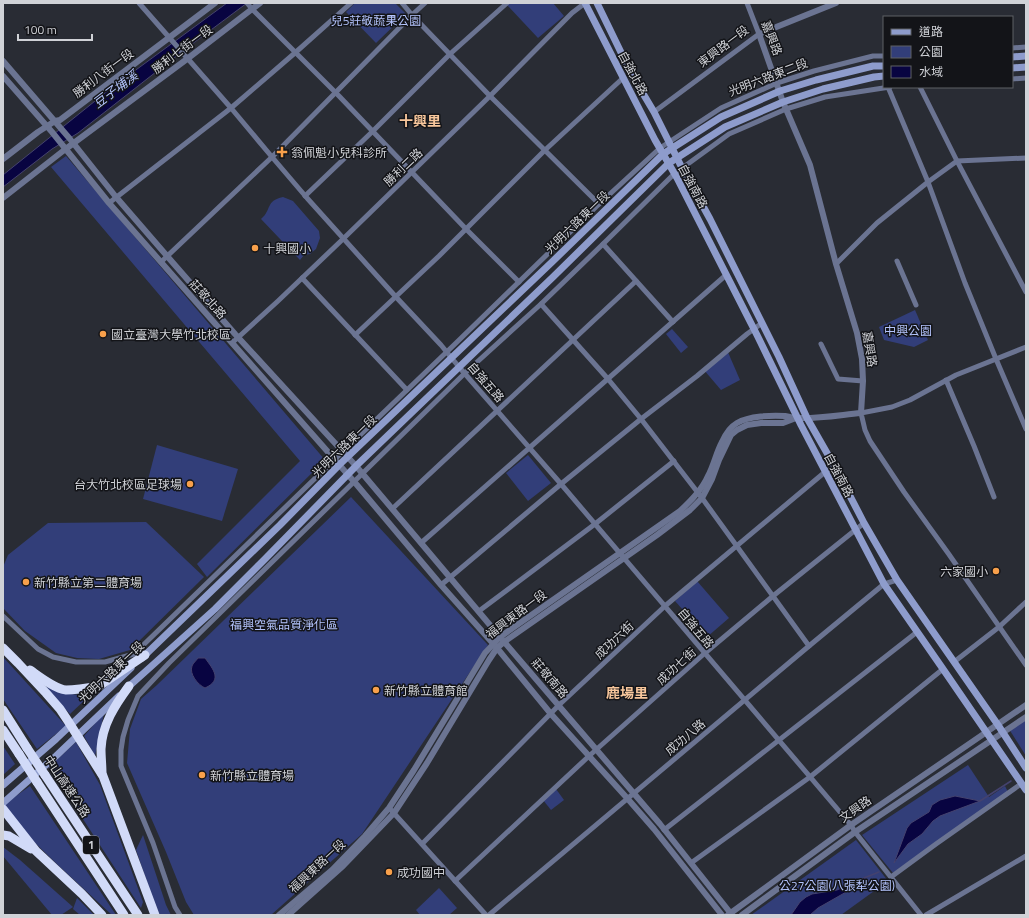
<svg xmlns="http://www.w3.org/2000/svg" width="1029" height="918" viewBox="0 0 1029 918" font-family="'Titillium Web','Noto Sans TC',sans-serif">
<rect width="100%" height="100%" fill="#292c34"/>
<!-- green -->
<g fill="#323e79">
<polygon points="355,3 395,3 406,14 376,43 346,12"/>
<polygon points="509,3 553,3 564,16 538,38 507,5"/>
<polygon points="66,156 325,460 207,577 197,564 300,461 51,167"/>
<path d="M283,197L293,201L319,231L320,238L316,249L310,254L304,255L300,260L261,219C272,210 265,201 283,197Z"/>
<polygon points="915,310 928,340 914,347 884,340 879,327"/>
<polygon points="672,329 688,347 681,353 666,334"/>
<polygon points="727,350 740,380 721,390 704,370"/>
<polygon points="157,445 238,469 222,521 143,499"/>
<polygon points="528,455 551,483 528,501 506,473"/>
<polygon points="351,497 488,645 362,834 271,915 194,915 186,902 166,852 127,763 130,729 141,699 157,685"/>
<polygon points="146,522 204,577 130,650 99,659 77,658 56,653 25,631 3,608 3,567 8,555 48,523"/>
<polygon points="697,581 729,618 707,637 675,601"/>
<polygon points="3,657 66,726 37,749 3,699"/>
<polygon points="43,686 71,694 89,696 70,714"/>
<polygon points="104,713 95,756 84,736"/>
<polygon points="1026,717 1026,756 1009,729"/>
<polygon points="76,742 100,785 143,902 141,908 49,767"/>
<polygon points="3,746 15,764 3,775"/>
<polygon points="968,765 989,797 1005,786 1008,792 893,873 862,835"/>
<polygon points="30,786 116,915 112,915 60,867 32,840 3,805"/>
<polygon points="556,789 564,800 551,810 543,800"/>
<polygon points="143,835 166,905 171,915 160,915 155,905 136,850"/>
<polygon points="856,840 888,881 841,915 751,915"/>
<polygon points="3,847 20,860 73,907 61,915 52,915 3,856"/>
<polygon points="439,888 457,908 449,915 420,915 416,910"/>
<polygon points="77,898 94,915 80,915 73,909"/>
</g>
<!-- water -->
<g fill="#080441" stroke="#44426e">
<polygon points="227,3 247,3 184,50 78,133 52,149 3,187 3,175 110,89"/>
<path d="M198,658H205C213,669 223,680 205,688C198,685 189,674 192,666C193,663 196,661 198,658Z"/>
<polygon points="955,796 980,801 940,816 933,821 922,834 908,844 894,863 907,828 911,823 929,812 932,805 940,800"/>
<polygon points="866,877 862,883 818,908 810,915 791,915 800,902 806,897 812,894 837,890"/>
</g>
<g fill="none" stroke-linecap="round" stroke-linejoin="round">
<!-- stream -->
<g stroke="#44426e" stroke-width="1.5">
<polyline points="979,801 980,801 1011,781"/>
<polyline points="864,878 879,872"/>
</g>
<!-- minor -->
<g stroke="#6b7492" stroke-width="5">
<polyline points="139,3 231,108 272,157 307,198 396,297 441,345 459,367 561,484 851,825 855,832 921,915"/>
<polyline points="247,3 252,9 339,96 466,229 519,282"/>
<polyline points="402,3 412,15 490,96 599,204"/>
<polyline points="1012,48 1026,47"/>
<polyline points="1012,79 1026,78"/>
<polyline points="888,87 928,182 965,283 996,359 1026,429"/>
<polyline points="920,87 957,161 1026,292"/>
<polyline points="654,112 759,34 747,3"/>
<polyline points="305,196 373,131 450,54 507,3"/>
<polyline points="109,203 231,108 296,52 351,3"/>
<polyline points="603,244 673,322"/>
<polyline points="897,261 916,305"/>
<polyline points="161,262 272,157 412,15 425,3"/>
<polyline points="836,264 877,223 928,182 957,161 1026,158"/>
<polyline points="302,278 407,390"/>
<polyline points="541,304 608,379 641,419 702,498 809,646"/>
<polyline points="355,335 439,256 544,151 623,78"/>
<polyline points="232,343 278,301 343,239 490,96 572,13 585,3"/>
<polyline points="821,344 838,379 863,381"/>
<polyline points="1026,347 956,375 910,400 892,407 861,413 865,430 870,441 904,492 948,553 1026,665"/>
<polyline points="946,380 974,446 994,497"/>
<polyline points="392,509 636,281"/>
<polyline points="421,543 726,275"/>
<polyline points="441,585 561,484 641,419 697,376 747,334 762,323"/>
<polyline points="479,611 595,524 674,461"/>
<polyline points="3,616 38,649 53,657 76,662 105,662 134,654 334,460 456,343 599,204 660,148 721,108 777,83 814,71 873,56 884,56"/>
<polyline points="954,662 999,627 1026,602"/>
<polyline points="391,810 486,915"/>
<polyline points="664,830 917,632"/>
<polyline points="422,844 559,705 665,606 825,472 835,467"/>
<polyline points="691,863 810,777 943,669"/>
<polyline points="891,877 936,844 1021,784"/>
<polyline points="455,881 589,756 705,653 773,596 864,523"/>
<polyline points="180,915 175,907 153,843 121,766 121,750 123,737 128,720 138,696 169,663 465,373 541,304 603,244 674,174 729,134 786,109 825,97 890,87"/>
<polyline points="489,915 809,646 884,584 897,580"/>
<polyline points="926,915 1026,856"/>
</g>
<!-- tertiary -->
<g stroke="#6b7492" stroke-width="6">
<polyline points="3,61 70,139 116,197 167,256 235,334 356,466 421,543 500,637 660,824 732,915"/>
<polyline points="3,76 52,132 109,203 357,485 441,585 497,648 551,714 627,798 654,829 722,915"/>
<polyline points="3,159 38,132 55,121 60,120 215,3"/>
<polyline points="3,198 63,151 187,59 260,3"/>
<path d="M279,915L332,870L365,836L389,808L414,770L485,653L500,637L680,511C691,501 702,490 708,476C714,465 716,453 722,442C725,435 730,427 737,423C749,416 772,415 785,416C789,417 793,418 797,418C818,419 840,415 861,413L863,381L862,359L857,333L836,264L810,165L783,102L759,34L836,3"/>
<polyline points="288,915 343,866 394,813 427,763 489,660 497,648 504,642 657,535 690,510 702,498 712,479 719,460 731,435 737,430 747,425 761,423 783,423 796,418"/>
<polyline points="728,915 851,825 1026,705"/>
<polyline points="742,915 855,832 1026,717"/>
</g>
<!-- secondary -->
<g stroke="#8e9ccc" stroke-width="7">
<polyline points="585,3 655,140 677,178 757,335 801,425 884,584 943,669 1026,790"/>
<polyline points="597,3 632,75 654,112 682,168 710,219 779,357 807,418 835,467 864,523 897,580 998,725 1026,768"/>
<polyline points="1012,57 1026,56"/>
<polyline points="1012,68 1026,67"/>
<polyline points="142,658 280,525 339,465 552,262 663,154 721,117 780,91 816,80 873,66 884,66"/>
<polyline points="126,689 215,609 266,558 356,466 553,277 669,163 725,127 783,102 823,89 874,77 884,76"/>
<polyline points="3,785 56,739 131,668"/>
<polyline points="3,803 56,756 119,696"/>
</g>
<!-- motorway -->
<g stroke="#d1daf8" stroke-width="9">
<polyline points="3,648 18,663 46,693 60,709 68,721 103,776 155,915"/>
<path d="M30,670C40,677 55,689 66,690C77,690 88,688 99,686L145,655"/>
<polyline points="3,710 27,748"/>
<polyline points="3,730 19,754"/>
<path d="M102,774C102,766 101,757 101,749C102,725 115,705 129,686"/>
<polyline points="45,775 138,915"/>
<polyline points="37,782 124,915"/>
<polyline points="3,809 36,851 82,894 102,915"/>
<polyline points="3,835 9,836 31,849"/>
</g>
<!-- motorway-bridge -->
<g stroke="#d1daf8" stroke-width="9">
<polyline points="27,748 45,775"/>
<polyline points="19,754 37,782"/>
</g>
</g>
<!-- markers -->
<g fill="#f8a04b" stroke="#131418" stroke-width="1.5">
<path d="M280 146h4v4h4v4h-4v4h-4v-4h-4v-4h4z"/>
<circle cx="255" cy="248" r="4"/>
<circle cx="103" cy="334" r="4"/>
<circle cx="190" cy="484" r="4"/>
<circle cx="996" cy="571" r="4"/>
<circle cx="26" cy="582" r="4"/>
<circle cx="376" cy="690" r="4"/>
<circle cx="202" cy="775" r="4"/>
<circle cx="389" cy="872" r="4"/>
</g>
<g text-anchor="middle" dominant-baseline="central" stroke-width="3" stroke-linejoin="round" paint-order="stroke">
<!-- shield labels -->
<rect fill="#131418" stroke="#97999e" stroke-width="1" x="83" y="836" width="16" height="18" rx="3"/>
<g font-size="11" font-weight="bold" fill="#d0d2d7">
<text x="91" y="845">1</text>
</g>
<!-- park labels -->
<g font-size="12" fill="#b3c3fc" stroke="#131418">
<text x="376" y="20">兒5莊敬蔬果公園</text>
<text x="908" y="330">中興公園</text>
<text x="284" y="624">福興空氣品質淨化區</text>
<text x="837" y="885">公27公園(八張犁公園)</text>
</g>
<!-- street labels -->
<g font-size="12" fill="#d0d2d7" stroke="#131418">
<text transform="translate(772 38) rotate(69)">嘉興路</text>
<text transform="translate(723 46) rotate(-37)">東興路一段</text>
<text transform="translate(182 49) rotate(-37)">勝利七街一段</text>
<text transform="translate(103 73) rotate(-37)">勝利八街一段</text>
<text transform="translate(633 73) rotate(62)">自強北路</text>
<text transform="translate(768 77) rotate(-21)">光明六路東二段</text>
<text transform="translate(403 167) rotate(-44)">勝利二路</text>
<text transform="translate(693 186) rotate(62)">自強南路</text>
<text transform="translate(577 222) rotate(-44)">光明六路東一段</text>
<text transform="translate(208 299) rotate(48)">莊敬北路</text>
<text transform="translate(870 349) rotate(81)">嘉興路</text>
<text transform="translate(486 382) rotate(49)">自強五路</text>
<text transform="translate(344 446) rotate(-44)">光明六路東一段</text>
<text transform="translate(839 475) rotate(62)">自強南路</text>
<text transform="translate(516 614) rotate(-37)">福興東路一段</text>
<text transform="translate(696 628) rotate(50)">自強五路</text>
<text transform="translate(614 640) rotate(-43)">成功六街</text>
<text transform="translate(676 666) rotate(-42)">成功七街</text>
<text transform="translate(111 672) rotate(-43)">光明六路東一段</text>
<text transform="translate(550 678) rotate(49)">莊敬南路</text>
<text transform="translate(685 737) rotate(-40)">成功八路</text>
<text transform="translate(67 786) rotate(56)">中山高速公路</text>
<text transform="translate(855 809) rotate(-35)">文興路</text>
<text transform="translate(317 866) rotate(-43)">福興東路一段</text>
</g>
<!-- poi labels -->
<g font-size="12" fill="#d0d2d7" stroke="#131418" text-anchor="start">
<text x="291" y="152">翁佩魁小兒科診所</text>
<text x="263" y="248">十興國小</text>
<text x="111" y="334">國立臺灣大學竹北校區</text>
<text x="182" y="484" text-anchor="end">台大竹北校區足球場</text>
<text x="988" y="571" text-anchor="end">六家國小</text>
<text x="34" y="582">新竹縣立第二體育場</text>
<text x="384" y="690">新竹縣立體育館</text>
<text x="210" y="775">新竹縣立體育場</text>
<text x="397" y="872">成功國中</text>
</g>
<!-- water labels -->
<g font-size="13" font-style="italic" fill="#b4c4fd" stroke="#131418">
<text transform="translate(115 89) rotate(-37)">豆子埔溪</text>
</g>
<!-- quarter labels -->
<g font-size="14" font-weight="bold" fill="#f7c69b" stroke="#131418">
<text x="420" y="120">十興里</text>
<text x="627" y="692">鹿場里</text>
</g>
</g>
<!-- border -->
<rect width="1029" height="918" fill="none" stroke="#d0d2d7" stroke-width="8"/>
<!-- legend -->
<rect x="883" y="16" width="130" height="72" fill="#131418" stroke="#5f6064"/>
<rect x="891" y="29" width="20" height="6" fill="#8e9ccc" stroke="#5f6064"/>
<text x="919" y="36" font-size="12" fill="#d0d2d7">道路</text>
<rect x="891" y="46" width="20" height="12" fill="#323e79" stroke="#5f6064"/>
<text x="919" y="56" font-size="12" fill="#d0d2d7">公園</text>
<rect x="891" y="66" width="20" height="12" fill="#080441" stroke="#5f6064"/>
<text x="919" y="76" font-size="12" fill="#d0d2d7">水域</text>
<!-- scale -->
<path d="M18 34v6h74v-6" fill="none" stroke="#d0d2d7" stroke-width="2"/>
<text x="24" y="34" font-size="12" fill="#d0d2d7" stroke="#131418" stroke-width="3" paint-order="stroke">100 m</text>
</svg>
